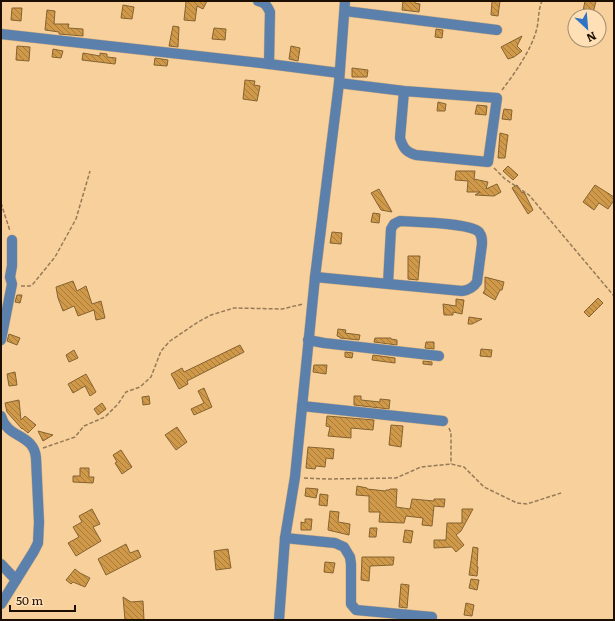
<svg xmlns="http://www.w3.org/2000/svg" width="615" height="621" viewBox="0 0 615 621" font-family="Literata,serif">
<defs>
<pattern id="building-back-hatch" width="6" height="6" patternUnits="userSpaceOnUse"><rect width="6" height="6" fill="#cf9949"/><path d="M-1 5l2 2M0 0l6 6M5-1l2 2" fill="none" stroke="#a77b3a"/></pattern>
</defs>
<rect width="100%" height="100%" fill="#f7d09c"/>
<!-- building -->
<g fill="url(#building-back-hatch)" stroke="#856331">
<polygon points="184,1 207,1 203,9 197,6 195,21 184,20 186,2"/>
<polygon points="403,1 415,1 415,3 420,4 419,12 402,10"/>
<polygon points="492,1 500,1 498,16 491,15"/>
<polygon points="585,1 596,1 593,13 583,11"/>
<polygon points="123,5 134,7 132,19 121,18"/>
<polygon points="12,8 22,8 21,21 11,20"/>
<polygon points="47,10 55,11 54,24 69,24 68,28 83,29 83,36 59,34 59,32 45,30"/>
<polygon points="173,26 179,27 178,47 169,46"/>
<polygon points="214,28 226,29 225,40 212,39"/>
<polygon points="436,29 443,30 442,38 435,37"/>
<polygon points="522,36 517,46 522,51 514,57 508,59 501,47"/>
<polygon points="17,46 30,47 29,61 16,60"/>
<polygon points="291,46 300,48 298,61 289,59"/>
<polygon points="53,49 63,51 61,58 52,57"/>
<polygon points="83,53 100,56 100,53 107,54 107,57 116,58 115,64 82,60"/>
<polygon points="155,58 168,60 167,66 154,65"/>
<polygon points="352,68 368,70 367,77 352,77"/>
<polygon points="245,80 255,81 254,85 260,86 257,101 243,99"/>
<polygon points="438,102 446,104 445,111 437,111"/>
<polygon points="477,105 487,106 486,115 475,114"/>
<polygon points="504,109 512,110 511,120 502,119"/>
<polygon points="500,133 508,135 505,158 498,158"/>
<polygon points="508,166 518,175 513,180 503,171"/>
<polygon points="456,171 475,171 474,179 488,182 486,189 497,184 501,192 494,196 475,195 480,192 467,192 468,181 455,180"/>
<polygon points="517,185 522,193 524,192 533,210 528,214 512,188"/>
<polygon points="595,185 614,197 614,200 608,209 599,203 594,210 583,202"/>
<polygon points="379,189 392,212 381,210 371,193"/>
<polygon points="373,213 380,214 379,223 371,222"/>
<polygon points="332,232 342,233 341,244 330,243"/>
<polygon points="408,256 420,256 418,280 408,279"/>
<polygon points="485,277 504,282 502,290 500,290 495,300 483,293 485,290"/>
<polygon points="73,281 77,291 86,286 92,304 101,301 105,318 96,320 94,310 78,316 75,308 74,306 63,311 58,298 56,287"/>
<polygon points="17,295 22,295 20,303 15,302"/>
<polygon points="598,298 603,303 589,317 584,312"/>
<polygon points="456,299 464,300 462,314 453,312 453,315 444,315 443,304 456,306"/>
<polygon points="469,317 482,319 472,324 468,324"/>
<polygon points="338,329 346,330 345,333 360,335 359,340 340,338 340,337 337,336"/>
<polygon points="9,334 20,338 17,345 7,341"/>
<polygon points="375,338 391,338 391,339 397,340 397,345 374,342"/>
<polygon points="426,342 434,342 434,349 425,348"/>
<polygon points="240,345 244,352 187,381 188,384 179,389 171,374 182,368 184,372"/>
<polygon points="481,349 492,350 491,357 480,356"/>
<polygon points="74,350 78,358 69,362 66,355"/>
<polygon points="345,352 353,353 352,358 345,357"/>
<polygon points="373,355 395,358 395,363 372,360"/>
<polygon points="423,361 432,362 432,365 423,364"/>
<polygon points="314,365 327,365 326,374 313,372"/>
<polygon points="15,372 17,385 9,386 7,374"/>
<polygon points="86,374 96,392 90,396 85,386 73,393 68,384"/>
<polygon points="204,388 212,407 194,415 191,409 204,403 198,391"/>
<polygon points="149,396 150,404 143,405 142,397"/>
<polygon points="354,396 361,396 361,400 380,402 380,399 390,400 389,409 354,405"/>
<polygon points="19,400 21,420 25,416 36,425 28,433 22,428 22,429 7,412 5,403"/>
<polygon points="102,403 106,409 98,415 94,409"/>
<polygon points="327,416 374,420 373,430 351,428 351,438 328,436 330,427 326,426"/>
<polygon points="391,425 403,426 401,447 389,445"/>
<polygon points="177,427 187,442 176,450 165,435"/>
<polygon points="38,431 53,435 43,441"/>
<polygon points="308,447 334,449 333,459 326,458 325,467 316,466 315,469 306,468"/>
<polygon points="121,450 132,467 122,474 115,463 117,462 113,455"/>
<polygon points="80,468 89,468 89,477 94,477 93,483 73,482 73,476 80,476"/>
<polygon points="357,486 367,488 367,489 386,491 386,490 389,490 390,489 397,489 396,507 410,509 412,499 434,501 434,499 445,499 444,507 434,506 432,526 422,525 423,518 406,516 404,523 379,522 380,512 369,512 369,496 356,495"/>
<polygon points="306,488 318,489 316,498 305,496"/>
<polygon points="320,494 328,495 327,506 319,505"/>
<polygon points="92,509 100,524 93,527 101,541 76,556 68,543 79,537 73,527 82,522 79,516"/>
<polygon points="462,509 473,509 461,531 456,535 464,545 456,552 452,547 434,548 434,540 446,540 447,523 462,523"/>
<polygon points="330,511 339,512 338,522 350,524 349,535 328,530"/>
<polygon points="305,519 312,519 311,530 301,530 301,522 305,523"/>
<polygon points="370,528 377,528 376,537 369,537"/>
<polygon points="405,530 413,531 411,543 403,542"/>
<polygon points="126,544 130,553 138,550 141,557 106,575 98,559"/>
<polygon points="473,547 478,548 477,566 478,567 477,576 469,575"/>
<polygon points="228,549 231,568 216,570 214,551"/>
<polygon points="362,557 394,557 393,565 370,566 369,581 361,580"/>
<polygon points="325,562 335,563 333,573 324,572"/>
<polygon points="75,569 80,573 90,578 85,587 73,582 71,584 66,580"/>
<polygon points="471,579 479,580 477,590 469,588"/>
<polygon points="401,584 409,585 407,608 399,607"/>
<polygon points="123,597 131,602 143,601 144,620 125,620"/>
<polygon points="466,603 474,605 472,616 464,615"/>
</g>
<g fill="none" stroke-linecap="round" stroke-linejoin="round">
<!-- minor casing -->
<g stroke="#d0ad80" stroke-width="11">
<g id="minor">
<path d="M258,1C265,2 267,6 270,12L269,64"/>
<polyline points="345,11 497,30"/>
<polyline points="1,34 269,64 339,73"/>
<path d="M339,83L404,91L497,98L488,162L416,155C406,152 403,148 400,138L404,91"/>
<path d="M315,277L462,291C469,290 473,288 477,282L482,244C482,239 482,236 479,232C470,223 415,222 400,221L394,224L391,229L388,284"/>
<polyline points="1,340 12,284 10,277 12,266 12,240"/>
<polyline points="308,340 324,343 439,356"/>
<polyline points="302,406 443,421"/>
<path d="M1,416C7,439 34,433 36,458L39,522L38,543L34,551L16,580"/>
<polyline points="285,538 335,543 344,547 350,557 351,564 351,604 356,610 432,617"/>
<polyline points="1,564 16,580 1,604"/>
<polyline points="279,620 285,538 295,477 315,277 339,83 345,1"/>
</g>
</g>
<!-- path -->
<g stroke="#967a56" stroke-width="1.5" stroke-dasharray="4 2" stroke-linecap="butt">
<path d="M502,90C515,73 532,49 537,28C539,19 538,10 542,1"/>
<polyline points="494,168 505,179 529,195 614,296"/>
<polyline points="1,203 10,231"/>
<polyline points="21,286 30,286 33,284 55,257 76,219 90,171"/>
<polyline points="449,428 451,433 451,464"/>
<polyline points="43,448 75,437 84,426 105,417 118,404 126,392 140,387 151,377 161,351 170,341 198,322 211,315 234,308 282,309 303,304"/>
<polyline points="304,478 327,479 396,478 421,467 451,464 464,467 484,487 517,503 527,504 561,493"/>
</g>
<!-- minor -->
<use href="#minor" stroke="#5c80ac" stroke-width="10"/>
</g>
<!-- border -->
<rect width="615" height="621" fill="none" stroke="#1d0f00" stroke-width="4"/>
<!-- north arrow -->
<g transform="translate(587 28) rotate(154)"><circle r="19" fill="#fedfb6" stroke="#a48c6d"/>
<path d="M0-3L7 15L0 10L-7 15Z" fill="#2d74c5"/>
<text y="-6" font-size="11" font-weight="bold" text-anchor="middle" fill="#1d0f00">N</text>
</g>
<!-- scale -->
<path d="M10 605v6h65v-6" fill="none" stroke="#1d0f00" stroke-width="2"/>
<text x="16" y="605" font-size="12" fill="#1d0f00" stroke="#fedfb6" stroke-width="3" paint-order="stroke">50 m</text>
</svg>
